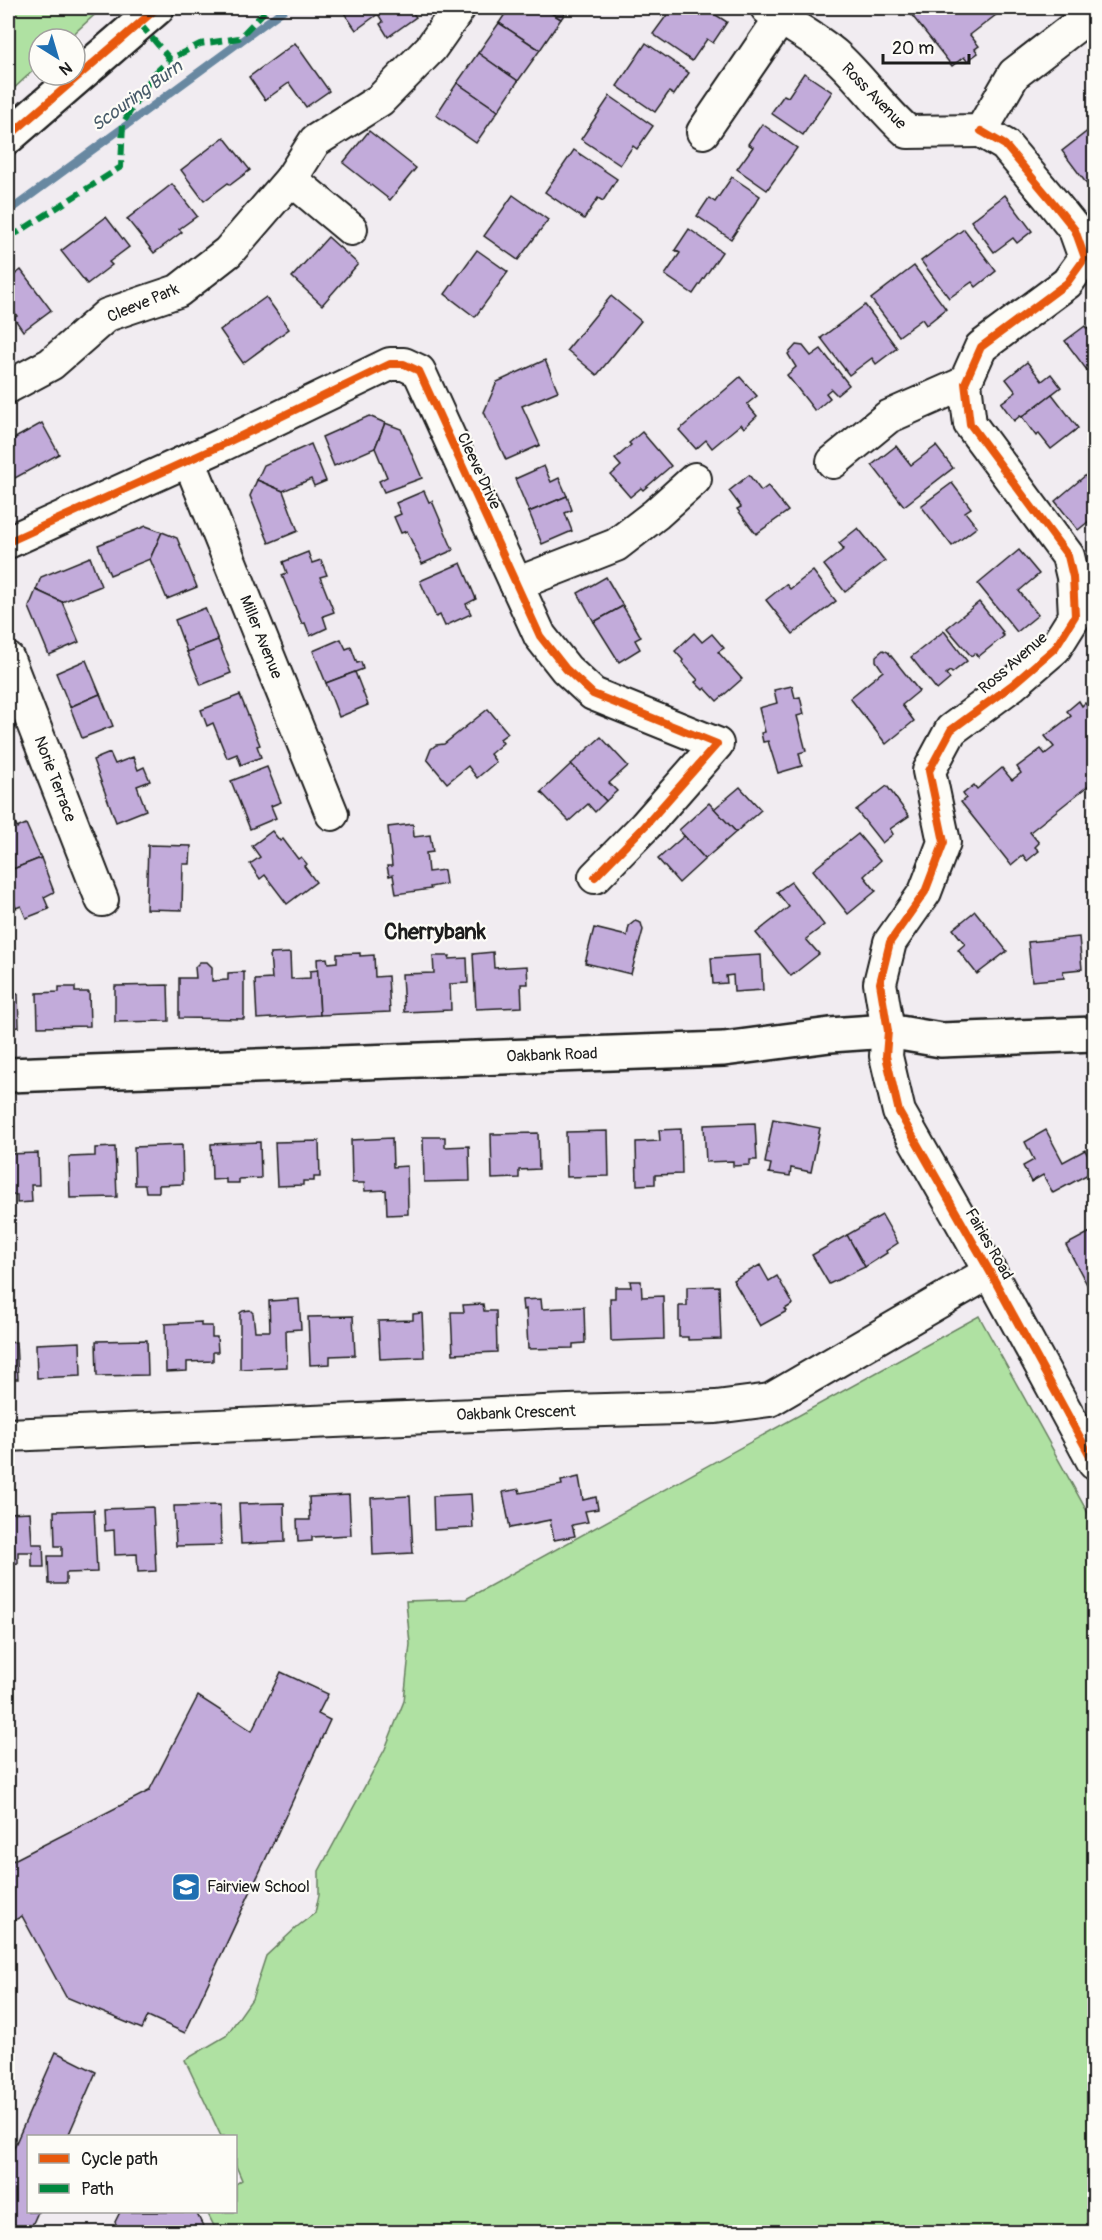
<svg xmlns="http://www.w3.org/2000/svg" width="1102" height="2240" viewBox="0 0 1102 2240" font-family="Pangolin,sans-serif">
<rect width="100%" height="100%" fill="#f1ecf1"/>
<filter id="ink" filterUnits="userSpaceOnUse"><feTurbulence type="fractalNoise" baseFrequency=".0167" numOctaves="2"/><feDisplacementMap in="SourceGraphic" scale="12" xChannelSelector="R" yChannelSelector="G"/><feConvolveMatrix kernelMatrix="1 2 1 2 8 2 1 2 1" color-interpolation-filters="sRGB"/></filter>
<g filter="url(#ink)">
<!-- green -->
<g fill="#afe1a2" stroke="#667e5f" stroke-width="1.5">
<polygon points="8,8 102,8 68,39 39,39 39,65 8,94"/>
<polygon points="979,1316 1094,1524 1094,2232 217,2232 207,2212 236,2212 236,2184 242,2180 236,2166 236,2136 221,2136 185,2060 226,2036 252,1999 266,1956 298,1926 315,1913 319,1895 319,1871 385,1749 404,1701 410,1644 406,1601 466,1599"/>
</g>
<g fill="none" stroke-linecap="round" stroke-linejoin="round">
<!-- stream -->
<polyline stroke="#6888a1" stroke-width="8" points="8,212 286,8"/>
</g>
<!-- building -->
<g fill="#c2abda" stroke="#1c1c1c" stroke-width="1.5">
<polygon points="346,8 409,8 416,17 388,37 380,24 383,22 378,14 356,30 342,10"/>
<polygon points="509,8 543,8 561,19 540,50 499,23"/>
<polygon points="543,8 569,8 561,19"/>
<polygon points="672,8 705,8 727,22 713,43 707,39 692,61 653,34"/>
<polygon points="906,8 1005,8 970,35 979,46 975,49 978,53 967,61 964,57 952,66"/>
<polygon points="499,23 540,50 518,81 478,53"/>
<polygon points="295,43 329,91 306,107 289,83 265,100 249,77"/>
<polygon points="646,43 689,73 674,95 669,92 655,112 617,86"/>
<polygon points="478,53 518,81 498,111 457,83"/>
<polygon points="804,73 832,92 803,135 771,113 784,95 788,97"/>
<polygon points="457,83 498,111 476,143 436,115"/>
<polygon points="610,96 653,126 637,149 633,146 620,165 581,139"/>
<polygon points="762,124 797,148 767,190 737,169 753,147 748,144"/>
<polygon points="1094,126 1094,182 1089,187 1062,151"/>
<polygon points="369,131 416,168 390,200 343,163"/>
<polygon points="224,137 250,170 230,185 228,183 204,201 181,170"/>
<polygon points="574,150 617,179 603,201 598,198 584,219 545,192"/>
<polygon points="732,177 760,196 731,239 697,216 709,198 715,202"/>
<polygon points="172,184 197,216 179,229 182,232 154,253 127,219"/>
<polygon points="513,195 548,220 518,260 484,236"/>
<polygon points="1005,195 1032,231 1017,243 1013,238 994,252 971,221"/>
<polygon points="106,217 129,247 109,262 112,265 87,284 61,251"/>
<polygon points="689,229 722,252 693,294 665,275 680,253 675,250"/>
<polygon points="964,229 996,271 976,287 972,282 949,298 921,261"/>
<polygon points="328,237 358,264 322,305 292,277"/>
<polygon points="477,250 508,272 475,317 445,294"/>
<polygon points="914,266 946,309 926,325 922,319 899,336 871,299"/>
<polygon points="21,270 51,310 23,331 14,318 17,316 13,310 8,314 8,280"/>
<polygon points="611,296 641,321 597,375 567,350"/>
<polygon points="266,297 289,329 243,363 220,330"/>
<polygon points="865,305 897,348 876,364 872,358 849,375 821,338"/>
<polygon points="1094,324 1094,369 1089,373 1065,341 1085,326 1087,329"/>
<polygon points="796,345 803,346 811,356 821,349 849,385 837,395 831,389 826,393 830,398 815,411 787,375 796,367 788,354"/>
<polygon points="545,360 558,391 522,406 540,445 506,460 484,412 497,382"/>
<polygon points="1027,362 1042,381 1051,374 1061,387 1022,417 1020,416 1014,421 1001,403 1016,392 1006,379"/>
<polygon points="740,377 757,396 747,404 757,416 744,428 741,424 712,448 706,440 696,449 679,430"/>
<polygon points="1052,394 1078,428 1051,449 1039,434 1036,436 1022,417"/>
<polygon points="369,416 385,423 375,448 334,466 322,437"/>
<polygon points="42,423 59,454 15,478 8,465 8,442"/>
<polygon points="385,423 401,429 422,478 384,492 379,481 387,477 375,448"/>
<polygon points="642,432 671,466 643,490 641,488 630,497 611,475 621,466 615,459 631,445 629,443"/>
<polygon points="311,444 326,481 314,486 311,479 283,491 257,480 264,465"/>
<polygon points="896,446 911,465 936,446 953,468 904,506 872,465"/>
<polygon points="544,466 551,482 559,478 567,496 529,512 515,479"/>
<polygon points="749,475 761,491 768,486 788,511 756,534 737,509 741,507 729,491"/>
<polygon points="1086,475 1094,485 1094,517 1078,530 1055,501"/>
<polygon points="257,480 283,491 298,531 269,543 250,496"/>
<polygon points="952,483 971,508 965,512 977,527 952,546 921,506"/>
<polygon points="424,491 429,502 432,501 453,550 422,564 407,531 401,533 394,517 401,514 396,503"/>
<polygon points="567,496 572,510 565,513 572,531 542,544 529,512"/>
<polygon points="146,526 162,532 150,559 110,575 98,545"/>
<polygon points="858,528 885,561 845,592 824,565 844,549 839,543"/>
<polygon points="162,532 177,538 197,587 167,599 150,559"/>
<polygon points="1019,550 1039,574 1019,591 1038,615 1017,632 978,584"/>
<polygon points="308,552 312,563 321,560 327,575 320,577 334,612 323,616 327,628 310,636 305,623 302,624 282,575 287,573 283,562"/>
<polygon points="90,557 101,586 62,602 36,590 41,577"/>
<polygon points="461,563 476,599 466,604 471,614 445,626 440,615 436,617 420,581"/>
<polygon points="813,571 836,601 793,634 766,600 786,584 790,589"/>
<polygon points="606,577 623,606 594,622 578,593"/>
<polygon points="36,590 62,602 79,642 49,655 29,607"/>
<polygon points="979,602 1003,632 1001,633 1004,636 978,657 975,653 971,656 947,628"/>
<polygon points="623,606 641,637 635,640 640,649 619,662 594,622"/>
<polygon points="205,608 218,640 187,652 175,620"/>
<polygon points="944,631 967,661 952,673 950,671 946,674 950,679 937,690 911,657"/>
<polygon points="694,633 702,642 712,634 724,648 718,652 742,679 717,701 705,688 703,690 695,682 698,680 682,662 683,660 675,651"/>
<polygon points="341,639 346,649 351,647 357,663 361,662 363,669 326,683 313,651"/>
<polygon points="218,640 231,673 201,685 187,652"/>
<polygon points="883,650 888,652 919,691 902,705 914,721 886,744 850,698 883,671 876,661 876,656"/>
<polygon points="86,660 100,694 70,707 56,673"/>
<polygon points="355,672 368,705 339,717 326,683"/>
<polygon points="792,686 795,698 800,697 804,714 797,716 806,751 799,753 802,766 778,773 768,741 763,742 761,733 765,732 759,708 777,703 774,690"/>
<polygon points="100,694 113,726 82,738 70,707"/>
<polygon points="240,695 260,745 257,746 261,757 241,765 237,754 227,758 213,723 207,726 201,710"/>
<polygon points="1079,701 1082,706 1085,703 1094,715 1094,781 1030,832 1039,843 1035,847 1039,851 1027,861 1023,855 1011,865 961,802 966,798 963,794 974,785 977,789 1002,768 1012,780 1021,773 1017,767 1041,749 1045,754 1054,747 1045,736 1071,716 1067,711"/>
<polygon points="488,709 508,733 500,739 503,743 490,754 496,762 477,778 468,766 447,783 427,759 431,749 436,745 444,744"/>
<polygon points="601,737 628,766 609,783 617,791 606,801 571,764"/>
<polygon points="110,753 115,764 133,757 138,770 144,767 150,781 137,786 146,810 116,822 93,760"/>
<polygon points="571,764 606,801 595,812 588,804 569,821 541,792"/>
<polygon points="267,767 281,802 271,806 276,818 250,829 231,781"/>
<polygon points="887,786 909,816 890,829 893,834 882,843 856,810"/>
<polygon points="740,787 761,810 736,832 714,809"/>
<polygon points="709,803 736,832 705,859 679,830"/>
<polygon points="12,814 17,828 26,824 41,858 8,871 8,816"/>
<polygon points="413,824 414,837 430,835 433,852 426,853 428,872 444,870 446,884 430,887 431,889 396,894 393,875 389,876 387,866 392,866 388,827"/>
<polygon points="272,831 280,841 283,839 298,859 301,857 307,864 304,866 316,882 287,904 265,875 260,879 250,864 260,857 252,846"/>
<polygon points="858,834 880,861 864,876 876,891 848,914 813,870"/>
<polygon points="684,836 705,859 679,883 658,859"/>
<polygon points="148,845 191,846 190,864 183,864 182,910 146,909"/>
<polygon points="41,858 54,892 44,897 49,909 26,918 21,906 16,908 8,887 8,871"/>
<polygon points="791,882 824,925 806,939 819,954 791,976 756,933 789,907 777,892"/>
<polygon points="975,911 1007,951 977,974 958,950 965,944 953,929"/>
<polygon points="635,921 641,923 643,930 631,974 585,963 594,928 627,936 629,926"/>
<polygon points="1079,937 1082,969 1063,971 1064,978 1032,981 1028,942"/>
<polygon points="493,952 494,968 527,966 528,984 521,984 522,1007 476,1009 473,954"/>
<polygon points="290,953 291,979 310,978 310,971 318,970 320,1015 257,1019 255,980 272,979 270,954"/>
<polygon points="360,953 360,956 374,955 375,977 388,976 390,1012 320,1015 317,959 327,958 328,963 337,962 337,954"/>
<polygon points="761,955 763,990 734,992 733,975 726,976 727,983 713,984 711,958"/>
<polygon points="433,956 450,956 449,959 467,958 468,983 450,984 451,1010 404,1012 402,974 434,973"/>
<polygon points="200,962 207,962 212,967 212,981 228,980 228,973 244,972 244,1019 179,1018 179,978 196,978 195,967"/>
<polygon points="168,985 169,1021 115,1022 115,986"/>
<polygon points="59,987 75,987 75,992 89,992 90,1026 38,1027 37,993 59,992"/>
<polygon points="8,994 18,994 19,1027 8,1028"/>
<polygon points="773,1119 820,1128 811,1172 791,1168 790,1176 769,1173 771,1164 765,1163"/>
<polygon points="755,1123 757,1160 750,1160 750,1165 733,1166 733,1161 706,1162 704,1125"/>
<polygon points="681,1129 682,1174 655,1175 655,1184 637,1185 636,1142 660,1141 659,1130"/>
<polygon points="1046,1130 1063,1162 1085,1150 1094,1168 1094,1171 1053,1193 1043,1175 1031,1182 1023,1166 1034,1160 1025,1142"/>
<polygon points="608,1131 609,1176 567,1177 566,1132"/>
<polygon points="538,1133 539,1169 519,1170 519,1178 492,1179 491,1134"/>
<polygon points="423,1137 445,1137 445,1147 469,1146 470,1181 424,1182"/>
<polygon points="392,1138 393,1167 407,1166 408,1214 387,1215 386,1190 365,1191 364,1183 352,1183 351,1140"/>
<polygon points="319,1141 320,1177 314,1177 314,1181 303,1181 303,1185 277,1186 275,1142"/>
<polygon points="260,1142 261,1178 239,1179 239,1183 226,1183 226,1179 212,1180 211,1144"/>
<polygon points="182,1145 183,1184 159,1185 159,1192 146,1192 145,1185 135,1185 134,1147"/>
<polygon points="115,1147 117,1197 70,1198 69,1157 95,1156 95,1148"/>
<polygon points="38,1153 39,1185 31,1185 32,1202 17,1203 17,1195 8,1195 8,1154"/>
<polygon points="882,1215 898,1243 886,1251 887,1253 865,1267 847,1235"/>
<polygon points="1094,1230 1094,1288 1090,1290 1066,1245"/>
<polygon points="847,1235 865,1267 829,1284 812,1255"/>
<polygon points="760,1265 769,1281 777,1276 793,1304 785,1309 787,1311 760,1326 733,1280"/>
<polygon points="630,1281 641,1281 642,1297 663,1296 664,1339 611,1341 610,1298 615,1298 615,1287 631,1287"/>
<polygon points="719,1286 721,1339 688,1340 688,1337 679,1337 679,1306 687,1306 687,1287"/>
<polygon points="299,1299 301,1329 286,1330 287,1367 240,1369 240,1313 243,1311 250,1310 253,1313 255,1331 270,1331 269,1301"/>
<polygon points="541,1299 542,1309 584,1307 585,1343 573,1344 573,1348 528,1349 526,1309 523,1310 522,1300"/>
<polygon points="483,1304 484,1311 496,1311 497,1352 453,1354 451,1312 464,1312 463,1305"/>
<polygon points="422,1313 424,1357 380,1359 378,1321 413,1320 413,1314"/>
<polygon points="353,1316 355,1355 330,1356 330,1364 310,1365 308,1317"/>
<polygon points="201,1322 201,1326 212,1326 212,1337 217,1337 218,1352 213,1352 213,1361 187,1362 187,1371 166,1372 165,1324"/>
<polygon points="147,1340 148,1375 97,1376 96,1341"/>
<polygon points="16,1342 18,1379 8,1379 8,1343"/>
<polygon points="80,1342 81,1376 37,1378 36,1344"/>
<polygon points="579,1477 583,1500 596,1497 598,1509 585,1511 588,1522 572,1525 575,1536 554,1540 550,1520 510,1528 503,1492 519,1489 520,1493 562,1485 561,1481"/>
<polygon points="471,1494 473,1528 434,1530 433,1496"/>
<polygon points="349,1495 351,1535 312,1537 312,1541 298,1542 297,1520 310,1520 309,1497"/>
<polygon points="410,1496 413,1553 373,1555 371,1498"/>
<polygon points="284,1503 285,1542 241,1544 239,1504"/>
<polygon points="220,1505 221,1545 176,1546 174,1506"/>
<polygon points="153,1507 156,1571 138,1572 137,1554 115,1555 114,1530 105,1531 104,1509"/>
<polygon points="94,1510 97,1572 66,1573 66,1584 49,1584 48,1556 62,1556 62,1546 55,1546 54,1511"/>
<polygon points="30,1512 32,1544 43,1544 44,1567 32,1567 32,1552 18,1552 18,1563 8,1564 8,1513"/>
<polygon points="281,1672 328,1694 318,1714 330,1720 185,2033 148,2016 142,2029 66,1997 22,1916 8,1924 8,1863 149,1791 198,1696 252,1731"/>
<polygon points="56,2052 96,2072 68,2136 28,2136 28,2212 38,2212 29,2232 8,2232 8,2161"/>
<polygon points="120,2212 196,2212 206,2232 120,2232 115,2222"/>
</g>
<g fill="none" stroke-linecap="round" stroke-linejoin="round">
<!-- minor casing -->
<g stroke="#1c1c1c" stroke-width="36">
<g id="minor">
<path d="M767,8C788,25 814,37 835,55C862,79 881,109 908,132L981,131L1014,74L1094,12"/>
<polyline points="981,131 1005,145 1051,200 1075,230 1085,258 1067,283 981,347 965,383 970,424 1068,556 1073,577 1075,616 1055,648 1012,685 951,730 929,771 944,842 925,892 890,942 880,983 888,1031 886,1056 899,1112 990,1272 1094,1463"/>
<polyline points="703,132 780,19"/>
<polyline points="291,179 351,229"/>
<polyline points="8,387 51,364 107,315 178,291 228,252 291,179 315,141 380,100 431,48 459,8"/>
<polyline points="189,460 332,814"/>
<polyline points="833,462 888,417 965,383"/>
<polyline points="8,542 222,445 390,364 404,364 419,371 540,636 566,669 593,694 717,744 645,826 595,877"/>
<polyline points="516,584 616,545 656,514 695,479"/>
<polyline points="8,659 102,900"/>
<polyline points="8,1435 568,1411 716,1407 770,1400 990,1272"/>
</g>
</g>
<!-- tertiary casing -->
<g stroke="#1c1c1c" stroke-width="38">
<polyline id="tertiary" points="8,1075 724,1049 830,1035 888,1031 941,1040 1094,1034"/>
</g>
<!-- primary casing -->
<g stroke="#1c1c1c" stroke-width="38">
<polyline id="primary" points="8,137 157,8"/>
</g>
<!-- minor -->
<use href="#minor" stroke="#fdfcf7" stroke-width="32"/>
<!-- tertiary -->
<use href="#tertiary" stroke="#fdfcf7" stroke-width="33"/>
<!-- primary -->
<use href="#primary" stroke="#fdfcf7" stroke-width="33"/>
<!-- quiet -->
<g stroke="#00873e" stroke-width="6" stroke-dasharray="12 6" stroke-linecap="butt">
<polyline points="140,24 170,59 200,44 239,38 268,8"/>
<polyline points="8,233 17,233 121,167 123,123 153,75 170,59"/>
</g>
<!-- cycleway casing -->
<g stroke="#fdfcf7" stroke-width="11">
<g id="cycleway">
<polyline points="981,131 1005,145 1051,200 1075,230 1085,258 1067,283 981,347 965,383 970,424 1068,556 1073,577 1075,616 1055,648 1012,685 951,730 929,771 944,842 925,892 890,942 880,983 888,1031 886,1056 899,1112 990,1272 1094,1463"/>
<polyline points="8,137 157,8"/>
<polyline points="8,542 222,445 390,364 404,364 419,371 540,636 566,669 593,694 717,744 645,826 595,877"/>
</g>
</g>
<!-- cycleway -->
<use href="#cycleway" stroke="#e8590c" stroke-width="8"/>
</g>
</g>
<!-- icons -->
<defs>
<g id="school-square" transform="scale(1.5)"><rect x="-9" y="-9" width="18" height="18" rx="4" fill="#1f6fb2" stroke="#fdfcf7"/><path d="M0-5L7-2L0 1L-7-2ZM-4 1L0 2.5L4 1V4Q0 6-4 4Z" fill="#fff"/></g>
</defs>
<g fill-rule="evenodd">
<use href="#school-square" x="186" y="1887"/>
</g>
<g text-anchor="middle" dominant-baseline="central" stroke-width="4.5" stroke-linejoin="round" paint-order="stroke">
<!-- street labels -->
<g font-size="16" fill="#1c1c1c" stroke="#fdfcf7">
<text transform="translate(874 96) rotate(46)">Ross Avenue</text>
<text transform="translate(143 303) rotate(-23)">Cleeve Park</text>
<text transform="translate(479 471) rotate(65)">Cleeve Drive</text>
<text transform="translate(261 637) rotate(68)">Miller Avenue</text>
<text transform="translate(1013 663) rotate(-41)">Ross Avenue</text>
<text transform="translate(55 779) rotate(69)">Norie Terrace</text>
<text transform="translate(552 1055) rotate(-2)">Oakbank Road</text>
<text transform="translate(989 1244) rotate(60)">Fairies Road</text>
<text transform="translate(516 1413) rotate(-2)">Oakbank Crescent</text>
</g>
<!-- poi labels -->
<g font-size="16" fill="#1c1c1c" stroke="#fdfcf7" text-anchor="start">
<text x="207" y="1887">Fairview School</text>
</g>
<!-- water labels -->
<g font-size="18" font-style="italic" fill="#485b69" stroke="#fdfcf7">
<text transform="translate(137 96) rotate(-36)">Scouring Burn</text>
</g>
<!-- district labels -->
<g font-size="22" font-weight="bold" fill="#1c1c1c" stroke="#fdfcf7">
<text x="435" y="932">Cherrybank</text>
</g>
</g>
<!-- margin -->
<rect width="1102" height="2240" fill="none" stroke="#fdfcf7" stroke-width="30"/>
<rect x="15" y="15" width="1072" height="2210" fill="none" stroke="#1c1c1c" stroke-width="2" filter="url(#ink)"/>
<!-- legend -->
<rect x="27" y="2135" width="210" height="78" fill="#fdfcf7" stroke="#a3a29f" stroke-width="1.5"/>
<rect x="39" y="2154" width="30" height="9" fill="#e8590c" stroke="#a3a29f" stroke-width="1.5"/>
<text x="81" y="2165" font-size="18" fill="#1c1c1c">Cycle path</text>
<rect x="39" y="2184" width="30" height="9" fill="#00873e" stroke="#a3a29f" stroke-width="1.5"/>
<text x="81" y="2195" font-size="18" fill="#1c1c1c">Path</text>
<!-- north arrow -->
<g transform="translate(57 57) rotate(143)"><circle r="28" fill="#fdfcf7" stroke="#a3a29f" stroke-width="1.5"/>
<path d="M0-4.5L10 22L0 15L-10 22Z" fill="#1f6fb2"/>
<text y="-9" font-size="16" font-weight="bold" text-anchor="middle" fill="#1c1c1c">N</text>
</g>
<!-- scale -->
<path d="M883 54v9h86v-9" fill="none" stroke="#1c1c1c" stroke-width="3"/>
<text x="892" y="54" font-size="18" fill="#1c1c1c" stroke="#fdfcf7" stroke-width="4.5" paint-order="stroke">20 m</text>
</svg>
